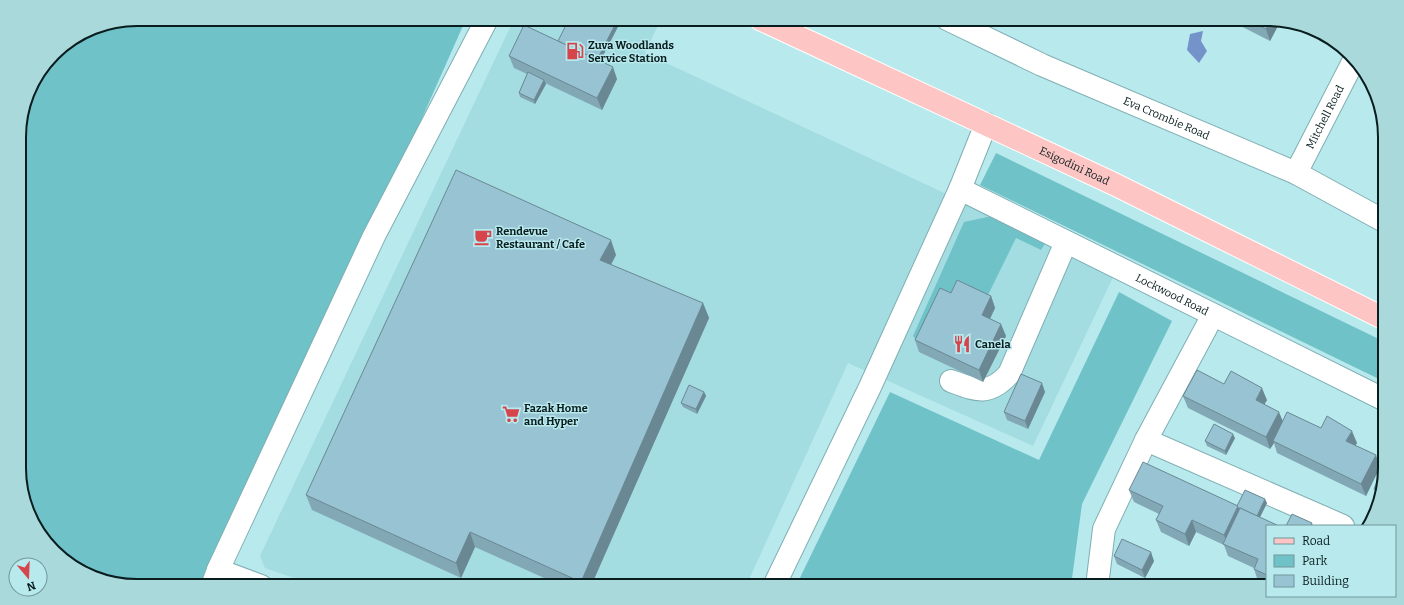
<svg xmlns="http://www.w3.org/2000/svg" width="1404" height="605" viewBox="0 0 1404 605" font-family="Bitter,serif">
<rect width="100%" height="100%" fill="#b8e9ed"/>
<!-- built -->
<polygon fill="#a3dde1" points="514,19 661,19 645,53 1115,273 1033,446 848,363 746,586 317,586 265,568 260,556"/>
<!-- green -->
<g fill="#70c2c9">
<polygon points="137,19 466,19 214,586 137,586 92,577 43,540 20,484 19,129 31,84 59,48 92,28"/>
<polygon points="996,153 1385,342 1385,382 980,185"/>
<polygon points="992,216 1046,242 1041,250 1016,238 986,299 921,346 913,336 964,222"/>
<polygon points="1119,292 1172,321 1082,504 1071,586 796,586 890,392 1039,460"/>
</g>
<!-- water -->
<polygon fill="#7593cb" points="1203,31 1201,41 1207,51 1199,63 1187,50 1190,34"/>
<g fill="none" stroke-linecap="round" stroke-linejoin="round">
<!-- minor casing -->
<g stroke="#7fafb2" stroke-width="24">
<g id="minor">
<path id="s1" d="M947,19L1042,65L1296,173L1384,221"/>
<path id="s2" d="M1296,173L1354,60"/>
<path id="s3" d="M960,189L1385,400"/>
<path d="M951,381C975,390 988,397 1009,374L1066,242"/>
<polyline points="1146,440 1343,526"/>
<polyline points="218,570 261,586"/>
<polyline points="212,586 218,570 374,236 487,19"/>
<polyline points="774,586 870,387 960,189 986,124"/>
<polyline points="1097,586 1104,529 1146,440 1213,315"/>
</g>
</g>
<!-- major casing -->
<g stroke="#fff" stroke-width="24">
<g id="major">
<path id="s4" d="M760,19L1114,184L1385,319"/>
</g>
</g>
<!-- minor -->
<use href="#minor" stroke="#fff" stroke-width="22"/>
<!-- major -->
<use href="#major" stroke="#fdc6c4" stroke-width="22"/>
</g>
<!-- wall -->
<g fill="#83a8b5">
<polygon points="569,19 622,19 600,61 617,79 602,110 545,83 546,84 535,104 520,97 519,93 527,74 514,68 509,56 558,41"/>
<polygon points="1227,19 1267,19 1280,22 1270,41"/>
<polygon points="616,255 611,265 703,303 709,318 591,586 562,586 475,547 461,578 312,510 306,495"/>
<polygon points="951,293 991,296 995,308 990,319 1006,336 983,382 919,352 915,340"/>
<polygon points="704,392 706,396 697,414 683,407 681,403"/>
<polygon points="1045,392 1028,429 1007,420 1004,412"/>
<polygon points="1183,396 1267,400 1264,404 1283,421 1321,428 1357,443 1355,445 1380,467 1366,496 1277,453 1274,443 1270,449 1188,408"/>
<polygon points="1235,438 1226,455 1207,446 1205,441"/>
<polygon points="1385,469 1379,501 1374,489"/>
<polygon points="1129,490 1237,506 1267,503 1260,517 1267,526 1267,585 1258,581 1254,569 1254,568 1228,556 1224,545 1196,532 1189,546 1161,532 1156,520 1159,514 1134,502"/>
<polygon points="1114,556 1154,561 1145,578 1117,564"/>
</g>
<!-- shaded-wall -->
<g fill="#6a8893">
<polygon points="618,19 622,19 596,69 595,65"/>
<polygon points="1271,20 1280,22 1270,41 1266,29"/>
<polygon points="613,67 617,79 602,110 597,98"/>
<polygon points="544,80 546,84 535,104 534,100"/>
<polygon points="611,240 616,255 605,275 600,260"/>
<polygon points="991,296 995,308 986,327 982,315"/>
<polygon points="703,303 709,318 591,586 582,586 581,582"/>
<polygon points="1001,324 1006,336 983,382 979,370"/>
<polygon points="1042,383 1045,392 1028,429 1025,421"/>
<polygon points="1262,388 1267,400 1260,412 1256,400"/>
<polygon points="704,392 706,396 697,414 696,409"/>
<polygon points="1279,412 1284,424 1273,441 1274,443 1270,449 1266,437"/>
<polygon points="1352,431 1357,443 1351,453 1346,441"/>
<polygon points="1233,434 1235,438 1226,455 1225,451"/>
<polygon points="1376,455 1380,467 1366,496 1361,484"/>
<polygon points="1265,499 1267,503 1258,521 1257,517"/>
<polygon points="1238,506 1242,518 1228,546 1224,535"/>
<polygon points="1192,520 1196,532 1189,546 1185,534"/>
<polygon points="470,532 475,547 461,578 456,563"/>
<polygon points="1151,552 1154,561 1145,578 1142,570"/>
</g>
<!-- building -->
<g fill="#98c3d2" stroke="#6a8893">
<polygon points="569,19 618,19 597,60 558,41"/>
<polygon points="1246,19 1267,19 1271,20 1266,29"/>
<polygon points="524,25 613,67 597,98 509,56"/>
<polygon points="528,72 544,80 534,100 519,93"/>
<polygon points="456,170 611,240 600,260 703,303 581,582 470,532 456,563 306,495"/>
<polygon points="957,280 991,296 982,315 1001,324 979,370 915,340 940,288 951,293"/>
<polygon points="1197,370 1224,384 1231,371 1262,388 1256,400 1279,412 1266,437 1183,396"/>
<polygon points="1021,374 1042,383 1025,421 1004,412"/>
<polygon points="689,385 704,392 696,409 681,403"/>
<polygon points="1287,412 1321,428 1327,416 1352,431 1346,441 1376,455 1361,484 1273,441"/>
<polygon points="1214,424 1233,434 1225,451 1205,441"/>
<polygon points="1143,462 1238,506 1224,535 1192,520 1185,534 1156,520 1163,506 1129,490"/>
<polygon points="1384,465 1385,466 1385,469 1380,492 1374,489"/>
<polygon points="1245,490 1265,499 1257,516 1240,508 1238,508 1237,506"/>
<polygon points="1240,508 1279,526 1267,526 1267,575 1254,569 1258,559 1223,544"/>
<polygon points="1292,514 1312,523 1311,526 1286,526"/>
<polygon points="1122,539 1151,552 1142,570 1114,556"/>
</g>
<!-- icons -->
<defs>
<g id="fuel-bare" transform="scale(1.38)"><path d="M-5.5-6h7V0h2V4h1.3V-2.5L3-4.5l.8-.8L6-3V5H2.5V1h-1V6h-7ZM-4.2-4.7v3.2H.2V-4.7Z" fill="#d5454b" stroke="#b8e9ed" stroke-width="2.5" paint-order="stroke"/></g>
<g id="cafe-bare" transform="scale(1.38)"><path d="M-5.5-4.5H6V0H3Q3 3.5 0 3.5H-2.5Q-5.5 3.5-5.5 0ZM3-3.2v2h1.7v-2ZM-6 4.5H4V6H-6Z" fill="#d5454b" stroke="#b8e9ed" stroke-width="2.5" paint-order="stroke"/></g>
<g id="restaurant-bare" transform="scale(1.38)"><path d="M-5-6h1v4h1v-4h1v4h1v-4h1v5L-1.5 .5V6h-2V.5L-5-1ZM5-6V6H3V1.5H1.5Q1.5-4 5-6Z" fill="#d5454b" stroke="#b8e9ed" stroke-width="2.5" paint-order="stroke"/></g>
<g id="supermarket-bare" transform="scale(1.38)"><path d="M-6-5.5h2.5l.6 2H6L4.5 2H-2.5L-4.4-4H-6ZM-1.5 3.2a1.3 1.3 0 1 0 .1 0ZM3 3.2a1.3 1.3 0 1 0 .1 0Z" fill="#d5454b" stroke="#b8e9ed" stroke-width="2.5" paint-order="stroke"/></g>
</defs>
<g fill-rule="evenodd">
<use href="#fuel-bare" x="575" y="51"/>
<use href="#cafe-bare" x="483" y="237"/>
<use href="#restaurant-bare" x="962" y="344"/>
<use href="#supermarket-bare" x="511" y="414"/>
</g>
<g text-anchor="middle" dominant-baseline="central" stroke-width="3" stroke-linejoin="round" paint-order="stroke">
<!-- poi labels -->
<g font-size="11" font-weight="bold" fill="#091c1e" stroke="#b8e9ed" text-anchor="start">
<text x="588" y="45">Zuva Woodlands<tspan x="588" dy="13">Service Station</tspan></text>
<text x="496" y="231">Rendevue<tspan x="496" dy="13">Restaurant / Cafe</tspan></text>
<text x="975" y="344">Canela</text>
<text x="524" y="408">Fazak Home<tspan x="524" dy="13">and Hyper</tspan></text>
</g>
<!-- street labels -->
<g font-size="11" fill="#091c1e" stroke="#b8e9ed">
<text stroke="none"><textPath href="#s2" startOffset="63">Mitchell Road</textPath></text>
<text stroke="none"><textPath href="#s1" startOffset="241">Eva Crombie Road</textPath></text>
<text stroke="none"><textPath href="#s4" startOffset="347">Esigodini Road</textPath></text>
<text stroke="none"><textPath href="#s3" startOffset="237">Lockwood Road</textPath></text>
</g>
</g>
<!-- crop -->
<path d="M0 0H1404V605H0ZM137 26H1267A111 111 0 0 1 1378 137V468A111 111 0 0 1 1267 579H137A111 111 0 0 1 26 468V137A111 111 0 0 1 137 26Z" fill="#aad9dc" fill-rule="evenodd"/>
<path fill="none" stroke="#091c1e" stroke-width="2" d="M137 26H1267A111 111 0 0 1 1378 137V468A111 111 0 0 1 1267 579H137A111 111 0 0 1 26 468V137A111 111 0 0 1 137 26Z"/>
<!-- legend -->
<rect x="1266" y="525" width="130" height="72" fill="#b8e9ed" stroke="#72979a"/>
<rect x="1274" y="538" width="20" height="6" fill="#fdc6c4" stroke="#72979a"/>
<text x="1302" y="545" font-size="12" fill="#091c1e">Road</text>
<rect x="1274" y="555" width="20" height="12" fill="#70c2c9" stroke="#72979a"/>
<text x="1302" y="565" font-size="12" fill="#091c1e">Park</text>
<rect x="1274" y="575" width="20" height="12" fill="#98c3d2" stroke="#72979a"/>
<text x="1302" y="585" font-size="12" fill="#091c1e">Building</text>
<!-- north arrow -->
<g transform="translate(28 577) rotate(161)"><circle r="19" fill="#b8e9ed" stroke="#72979a"/>
<path d="M0-3L7 15L0 10L-7 15Z" fill="#d5454b"/>
<text y="-6" font-size="11" font-weight="bold" text-anchor="middle" fill="#091c1e">N</text>
</g>
</svg>
